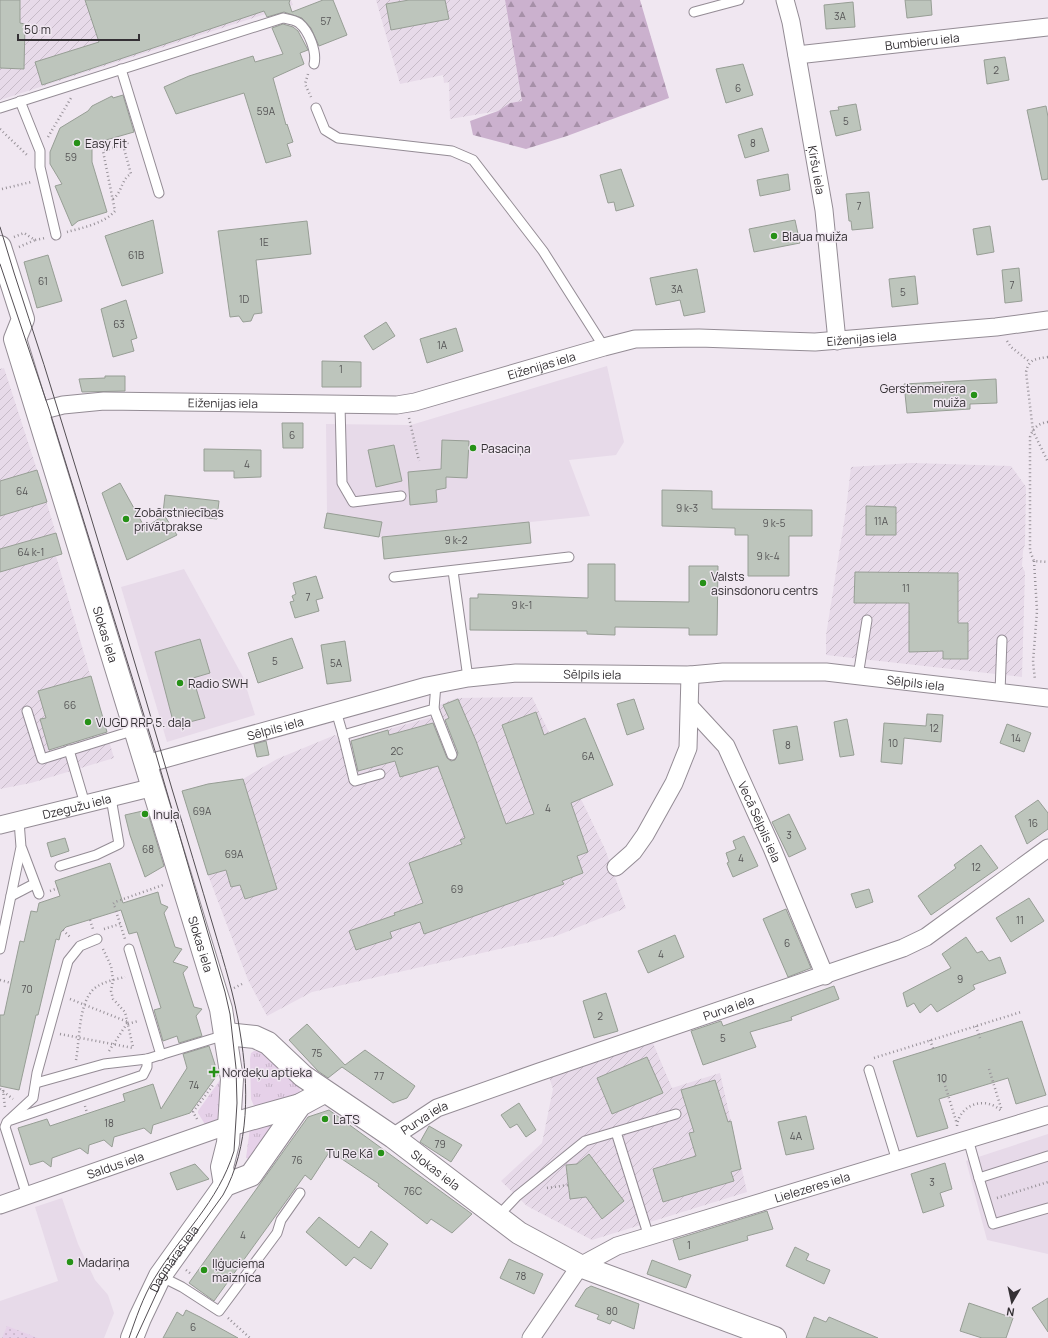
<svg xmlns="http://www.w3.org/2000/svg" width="1048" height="1338" viewBox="0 0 1048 1338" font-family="Manrope,sans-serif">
<defs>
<pattern id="industrial-furrows" width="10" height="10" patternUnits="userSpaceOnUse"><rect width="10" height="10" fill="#e7dae9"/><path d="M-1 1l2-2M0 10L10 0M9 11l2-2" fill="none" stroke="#c7bbc8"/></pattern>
<pattern id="grass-tufts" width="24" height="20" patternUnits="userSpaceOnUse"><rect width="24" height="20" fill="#e6d1e9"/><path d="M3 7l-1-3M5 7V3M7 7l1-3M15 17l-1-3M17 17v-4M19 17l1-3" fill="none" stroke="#c6b4c8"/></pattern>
<pattern id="forest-firs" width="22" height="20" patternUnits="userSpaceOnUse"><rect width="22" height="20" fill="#cbb1ce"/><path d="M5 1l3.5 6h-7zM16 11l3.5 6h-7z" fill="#a690a8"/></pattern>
<pattern id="park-dots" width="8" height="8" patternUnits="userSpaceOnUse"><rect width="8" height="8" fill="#e6d1e9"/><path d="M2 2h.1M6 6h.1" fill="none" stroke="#c6b4c8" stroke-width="1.8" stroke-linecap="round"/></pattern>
</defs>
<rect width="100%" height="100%" fill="#f0e7f1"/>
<!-- built -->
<g fill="#e7dae9">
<polygon points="607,366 624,442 616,455 569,460 590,516 379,537 324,528 327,512 326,424 411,425"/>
<polygon points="184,569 243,677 255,715 167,742 121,587"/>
<polygon points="1048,1134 1048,1254 987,1240 966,1161"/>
<polygon points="62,1198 78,1244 95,1280 108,1295 114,1313 104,1338 0,1338 0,1301 58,1281 35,1207"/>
</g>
<!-- industrial -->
<g fill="url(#industrial-furrows)">
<polygon points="0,0 291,0 293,5 0,100"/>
<polygon points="376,0 505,0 522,101 510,103 498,111 450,119 449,82 444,83 443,75 400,84"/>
<polygon points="4,368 37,470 62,554 56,556 114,758 31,783 0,789 0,369"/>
<polygon points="912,463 1011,466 1026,487 1025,544 1023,551 1022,566 1025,572 1022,677 826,655 826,635 846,510 851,467"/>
<polygon points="532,697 605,849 626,908 556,936 312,992 267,1016 248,980 208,875 182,791 207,784 243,779 277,759 335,735 343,742 432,717 439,705 457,698"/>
<polygon points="653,1043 672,1088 720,1073 747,1192 592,1240 527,1206 501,1181 542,1143 553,1089 549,1077"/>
</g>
<!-- grass -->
<g fill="url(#grass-tufts)">
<polygon points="254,1051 260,1051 299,1084 300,1092 295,1098 259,1108 254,1106 251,1099 250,1059 251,1053"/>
<polygon points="222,1077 222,1114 213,1123 206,1126 198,1113 198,1111"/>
<polygon points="275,1123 255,1160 246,1158 250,1128"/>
</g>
<!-- forest -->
<polygon fill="url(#forest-firs)" points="505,0 640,0 669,98 567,136 526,149 473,135 470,121 498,111 510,103 522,101"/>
<!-- park -->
<polygon fill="url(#park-dots)" points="7,1326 38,1338 2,1338"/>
<!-- building -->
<g fill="#bdc5bc" stroke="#979e95">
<polygon points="0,0 20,0 20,23 25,24 24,69 0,68"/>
<polygon points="85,0 290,0 289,3 292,12 323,0 333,0 347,35 319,46 311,28 302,18 284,12 267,17 264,11 42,85 35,62 99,42"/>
<polygon points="409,0 445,0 449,19 391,30 386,4"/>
<polygon points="905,0 931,0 932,15 907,18"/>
<polygon points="853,2 855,27 826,29 824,5"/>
<polygon points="283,24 293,27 298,31 308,50 300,53 304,64 273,78 286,125 287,124 293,142 287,144 291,156 266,163 244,93 176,114 164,87 189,76 253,56 255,62 283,54 272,28"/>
<polygon points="1005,57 1009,80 987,84 984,60"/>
<polygon points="743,64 753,95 726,103 716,69"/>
<polygon points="123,95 134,132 92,144 92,162 107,212 78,221 72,226 55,186 62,184 50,164 50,152 60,128 88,111 92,106 112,96 113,98"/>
<polygon points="856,104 861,130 836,136 830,111 839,110 838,107"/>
<polygon points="1046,106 1048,117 1048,179 1042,180 1027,110"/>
<polygon points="762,128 769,151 745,158 738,135"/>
<polygon points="621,169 634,206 616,211 614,202 608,203 600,175"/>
<polygon points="788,174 790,190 760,196 757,180"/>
<polygon points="869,192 873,228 852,230 851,221 849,221 846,194"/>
<polygon points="153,220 163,273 122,286 105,236"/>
<polygon points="795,220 800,243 754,252 749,229"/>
<polygon points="307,221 311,254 256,260 262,313 254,314 251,321 243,322 239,316 230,317 218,231"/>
<polygon points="990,226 994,252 977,255 973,229"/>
<polygon points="48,255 62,301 37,308 24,262"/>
<polygon points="1019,268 1022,301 1005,303 1002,270"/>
<polygon points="697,269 705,312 684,316 680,300 656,305 650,278"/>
<polygon points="915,276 918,304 892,307 889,279"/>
<polygon points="126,300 137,338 131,340 134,351 113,357 101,309"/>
<polygon points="386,322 395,336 373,350 364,336"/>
<polygon points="456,328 463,351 427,363 420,339"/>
<polygon points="322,361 361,362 361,387 322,387"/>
<polygon points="105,376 125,376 125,391 82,392 79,379 105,378"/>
<polygon points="996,379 997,403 970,404 970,409 907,413 904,384"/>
<polygon points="282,423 303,423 303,448 283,448"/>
<polygon points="442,440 469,441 467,478 446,477 446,488 436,490 437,502 410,505 408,472 441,469"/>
<polygon points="394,445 402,481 376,487 368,450"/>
<polygon points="204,449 261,450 261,477 234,478 234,471 204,471"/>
<polygon points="37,470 47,502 0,516 0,481"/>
<polygon points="120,483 145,528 164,515 177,535 127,560 102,493"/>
<polygon points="662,490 712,491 712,509 812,510 812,536 789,536 789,576 748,576 748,535 735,535 735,528 662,526"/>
<polygon points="165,495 219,501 217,519 163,513"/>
<polygon points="866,506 896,507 896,535 866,535"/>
<polygon points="327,513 382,522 379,537 324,528"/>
<polygon points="529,522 531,543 384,559 382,537"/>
<polygon points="56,533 62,554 0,572 0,549"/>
<polygon points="588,564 615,564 615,601 689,602 689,566 718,566 717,635 689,635 689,628 615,627 615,635 587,634 587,631 470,630 470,598 478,598 478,594 588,598"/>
<polygon points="855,572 958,573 958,623 968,623 968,659 943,659 943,651 909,652 909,603 854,603"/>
<polygon points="316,576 323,598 316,600 319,611 295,618 290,602 294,601 292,596 296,594 293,583"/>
<polygon points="292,638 303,668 258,683 248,653"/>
<polygon points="200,639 210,673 193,678 205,718 178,725 176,719 173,721 155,652"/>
<polygon points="345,641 351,681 327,684 321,645"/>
<polygon points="91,676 107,732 49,750 40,719 46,718 38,691"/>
<polygon points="458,699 476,741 506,824 534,814 502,725 536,712 544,735 585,718 613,785 571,803 588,852 577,856 583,873 562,881 564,884 424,934 420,922 390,932 392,938 356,950 349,931 395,915 394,913 423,903 409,863 462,844 460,840 465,838 438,766 400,777 395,761 358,771 351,741 388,730 389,735 433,723 447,758 451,761 455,760 458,753 445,720 449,718 443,705"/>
<polygon points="634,699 644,729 627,735 617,704"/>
<polygon points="927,714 943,715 941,742 904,738 902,764 881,762 884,723 926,726"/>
<polygon points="847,719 854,755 840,757 834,722"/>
<polygon points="1007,724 1031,733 1024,752 1000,743"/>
<polygon points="797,726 803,760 779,764 773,730"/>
<polygon points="266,741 269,755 257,757 254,744"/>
<polygon points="243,779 277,889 245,899 240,885 231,887 226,870 208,875 182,791 208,784"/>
<polygon points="1038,800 1048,813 1048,829 1027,844 1015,816"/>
<polygon points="147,810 164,866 145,877 130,835 125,815"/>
<polygon points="789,814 806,849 789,857 772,822"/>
<polygon points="744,836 758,866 733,877 727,863 729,862 726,853 736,849 733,841"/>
<polygon points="65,838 69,851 51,857 47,843"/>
<polygon points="981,845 998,868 931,915 918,896 956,868 954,865"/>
<polygon points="110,863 123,903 158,892 161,904 168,907 164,913 175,947 182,949 173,962 188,967 183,973 194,1007 202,1009 196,1016 202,1036 179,1043 177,1036 163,1041 154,1010 161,1008 137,932 129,934 121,910 66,927 61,932 59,940 56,939 38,1015 36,1015 19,1090 0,1086 0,1015 4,1015 20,941 24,942 31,911 37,912 39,903 60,896 55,881"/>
<polygon points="869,889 873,902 856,908 851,894"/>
<polygon points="1029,898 1044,921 1011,942 996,918"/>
<polygon points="786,909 811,968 788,977 763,919"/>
<polygon points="675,935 684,957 648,973 638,951"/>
<polygon points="966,937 977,953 982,951 989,961 1000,957 1006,973 973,985 975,989 937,1012 931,1004 920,1013 914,1003 907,1007 903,993 951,968 942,954"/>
<polygon points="834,986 839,999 791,1017 792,1020 750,1032 756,1047 703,1065 691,1031 721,1021 723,1026"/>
<polygon points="606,993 618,1031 594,1038 583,1001"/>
<polygon points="1022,1021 1046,1095 1016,1104 1008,1078 939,1099 948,1128 917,1137 893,1061"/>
<polygon points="307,1024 345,1065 365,1050 415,1086 407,1098 393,1103 342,1067 328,1078 318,1071 289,1040"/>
<polygon points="209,1046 218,1074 190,1113 153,1125 151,1134 144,1128 114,1137 112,1147 104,1140 89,1145 88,1154 80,1148 52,1158 51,1167 43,1161 30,1165 18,1128 47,1119 50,1126 125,1101 123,1094 153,1084 161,1109 187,1068 183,1054"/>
<polygon points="647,1057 663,1093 612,1114 597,1078"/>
<polygon points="715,1080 728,1122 731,1121 741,1169 731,1172 734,1181 663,1202 653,1169 696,1156 689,1133 694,1132 681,1090"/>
<polygon points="519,1103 536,1130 526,1137 517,1124 510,1128 501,1115"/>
<polygon points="329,1110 472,1214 452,1233 431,1219 427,1224 378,1186 379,1184 330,1151 311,1180 305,1175 214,1301 189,1283 308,1117"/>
<polygon points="806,1116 814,1149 786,1155 778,1122"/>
<polygon points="429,1126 462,1145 451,1162 420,1142"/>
<polygon points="589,1154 624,1201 602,1219 586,1197 570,1199 566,1165 577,1164"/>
<polygon points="945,1163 952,1189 940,1193 944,1206 923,1213 911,1174"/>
<polygon points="195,1164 209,1179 177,1190 170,1173"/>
<polygon points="767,1211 773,1229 747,1236 748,1240 679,1260 673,1240"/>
<polygon points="319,1217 359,1248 371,1231 388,1244 371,1269 354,1257 346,1266 306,1232"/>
<polygon points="795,1247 809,1254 806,1260 830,1270 824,1284 786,1266"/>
<polygon points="509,1259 543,1274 534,1294 500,1278"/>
<polygon points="652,1260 691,1275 686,1288 647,1274"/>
<polygon points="591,1286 639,1304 634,1329 612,1320 610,1324 597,1319 599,1315 575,1306 586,1289"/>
<polygon points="1048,1298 1048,1332 1032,1308"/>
<polygon points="969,1303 1013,1318 1006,1338 982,1338 960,1331"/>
<polygon points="186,1310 200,1317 238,1338 163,1338 177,1312 183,1316"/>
<polygon points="814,1317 826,1322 829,1317 878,1338 806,1338"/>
</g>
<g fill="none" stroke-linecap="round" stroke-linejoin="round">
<!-- service casing -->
<g stroke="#948c95" stroke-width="11">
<g id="service">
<polyline points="694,12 739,0"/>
<polyline points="121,69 159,193"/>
<polyline points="20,101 40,151 40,167 56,235"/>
<path d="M0,108L283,18C288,19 295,20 299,23C309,31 317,52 314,64"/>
<polyline points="316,108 325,130 338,138 452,151 473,160 543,251 604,347"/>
<polyline points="340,405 342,483 353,502 401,496"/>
<polyline points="453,571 468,678"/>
<polyline points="394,577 569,557"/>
<polyline points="858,676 867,620"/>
<polyline points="1000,692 1002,640"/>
<polyline points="434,709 452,755"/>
<polyline points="27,711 42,759 135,730"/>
<polyline points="336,711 343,735 434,709 436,684"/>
<polyline points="343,735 354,780 355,781 380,774"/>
<polyline points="69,750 85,804"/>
<polyline points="22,849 39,894"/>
<polyline points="60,866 96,855 119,844 111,798"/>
<polyline points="11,896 34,884"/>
<polyline points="0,949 21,847 19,821"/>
<polyline points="129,949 161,1055"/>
<polyline points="869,1070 897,1161"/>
<polyline points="36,1083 104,1064 147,1059 225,1035"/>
<polyline points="11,1120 143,1075 147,1067 147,1059"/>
<polyline points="616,1132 649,1237"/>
<polyline points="968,1139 979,1178 1048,1156"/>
<polyline points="979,1178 993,1224 1048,1208"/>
<polyline points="27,1196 5,1127 7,1122 33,1098 37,1073 68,961 80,946 97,939"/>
<polyline points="497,1217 517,1196 585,1141 676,1114"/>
<polyline points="160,1276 182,1287 219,1311 277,1233 281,1220 300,1193"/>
</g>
</g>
<!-- minor casing -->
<g stroke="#948c95" stroke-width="19">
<g id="minor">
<path id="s1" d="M785,0L791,22L824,210L837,341"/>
<path id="s2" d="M797,55L1048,27"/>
<path id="s3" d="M36,412L63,405L104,401L397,405L415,402L604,347L635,339L699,338L815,342L996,327L1048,320"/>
<path id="s4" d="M690,707L726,746L772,848L825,976"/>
<path id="s5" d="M146,764L427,686L468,678L516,673L690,675L723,672H826L1048,698"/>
<path id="s6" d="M0,825L154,787"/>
<polyline points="616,867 633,852 645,835 674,783 688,748 690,675"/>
<path id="s7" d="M393,1137L437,1108L539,1072L903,948L926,937L1048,848"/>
<path id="s8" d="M0,1205L229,1125"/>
<path id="s9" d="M531,1338L580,1266L617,1246L1048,1115"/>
</g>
</g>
<!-- tertiary casing -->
<g stroke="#948c95" stroke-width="24">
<g id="tertiary">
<path id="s10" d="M0,247L23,319L15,339L221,1009L232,1079L228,1143L222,1167L225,1185"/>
<path id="s11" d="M226,1034L255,1037L268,1043L303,1076L393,1137L519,1233L580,1266L775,1338"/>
<polyline points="229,1125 300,1105"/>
<path id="s12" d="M132,1338L140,1318L160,1276L225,1185L251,1175L300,1105L324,1092"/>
</g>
</g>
<!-- path -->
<g stroke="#979198" stroke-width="2.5" stroke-dasharray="1 3" stroke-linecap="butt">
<polyline points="308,74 305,84 311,97"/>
<polyline points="0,129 28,156"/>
<polyline points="48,137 71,98"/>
<polyline points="2,189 31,182"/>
<path d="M113,199C123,191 121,179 131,174L123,145"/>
<path d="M67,232C82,228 105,223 115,211L103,151L131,142"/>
<polyline points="14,237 24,233 35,240 45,238"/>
<polyline points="19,247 35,240"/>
<polyline points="1007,341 1011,347 1030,362"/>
<path d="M1048,357C1035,359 1029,359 1026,372L1033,431L1048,462"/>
<polyline points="409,418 419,461"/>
<path d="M1048,422C1039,423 1033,428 1030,437V551L1034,561L1048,562"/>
<polyline points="1034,561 1037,611 1033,662 1035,680"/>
<polyline points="50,891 58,888"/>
<polyline points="115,907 113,904 115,902 163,885"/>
<polyline points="116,911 125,939"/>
<polyline points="90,920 93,929"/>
<polyline points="104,929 120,924"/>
<polyline points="63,930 71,938"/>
<polyline points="103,949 111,966 113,980 111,991 113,999 125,1012 133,1047"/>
<polyline points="0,980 11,983"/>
<polyline points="234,988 242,984"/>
<polyline points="70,999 128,1022 109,1051"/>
<polyline points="128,1024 138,1021"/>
<polyline points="976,1026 980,1038"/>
<polyline points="60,1034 133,1048"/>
<polyline points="930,1040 934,1051"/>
<polyline points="874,1058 1021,1012"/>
<path d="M76,1060C80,1039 78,997 98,986C106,981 117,979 125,977"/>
<polyline points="989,1069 1002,1111"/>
<polyline points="944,1082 957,1124"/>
<polyline points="0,1089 13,1099"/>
<polyline points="3,1090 5,1108"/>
<polyline points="85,1106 87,1113"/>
<polyline points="197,1119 193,1112 213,1085"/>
<path d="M957,1126C959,1104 987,1095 1002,1112"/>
<polyline points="547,1188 568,1185"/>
<polyline points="997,1198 1048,1182"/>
<polyline points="186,1270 191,1274"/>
<polyline points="228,1318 250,1338"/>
</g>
<!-- service -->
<use href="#service" stroke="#fff" stroke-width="9"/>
<!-- minor -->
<use href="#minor" stroke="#fff" stroke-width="17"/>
<!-- tertiary -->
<use href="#tertiary" stroke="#fff" stroke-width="22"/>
<!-- tram -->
<g stroke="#544f54" stroke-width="1">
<path d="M0,227C18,289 40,349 58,410C97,536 135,662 172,789C186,835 200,882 214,929C224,963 235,997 240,1032C249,1085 250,1147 223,1195L164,1277L136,1338"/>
<path d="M0,264L49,409L155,751L225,992L230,1014L236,1068L237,1103L234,1151C218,1203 181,1234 154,1279C143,1297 136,1318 129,1338"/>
</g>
</g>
<!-- markers -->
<g fill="#269117" stroke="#f0e7f1" stroke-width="1.5">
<circle cx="77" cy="143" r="4"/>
<circle cx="774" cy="236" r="4"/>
<circle cx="974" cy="395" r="4"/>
<circle cx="473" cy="448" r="4"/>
<circle cx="126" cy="519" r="4"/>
<circle cx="703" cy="583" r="4"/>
<circle cx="180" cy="683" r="4"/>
<circle cx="88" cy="722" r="4"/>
<circle cx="145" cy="814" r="4"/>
<path d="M212 1066h4v4h4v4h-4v4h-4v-4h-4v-4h4z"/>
<circle cx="325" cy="1119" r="4"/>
<circle cx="381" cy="1153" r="4"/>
<circle cx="70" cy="1262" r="4"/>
<circle cx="204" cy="1270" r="4"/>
</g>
<g text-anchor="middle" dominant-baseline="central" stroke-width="3" stroke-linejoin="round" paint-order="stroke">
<!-- number labels -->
<g font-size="10" fill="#565556">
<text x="840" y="16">3A</text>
<text x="326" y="21">57</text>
<text x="996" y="70">2</text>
<text x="738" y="88">6</text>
<text x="266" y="111">59A</text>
<text x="846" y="121">5</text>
<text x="753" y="143">8</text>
<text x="71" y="157">59</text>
<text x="859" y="206">7</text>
<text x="264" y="242">1E</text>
<text x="136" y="255">61B</text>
<text x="43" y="281">61</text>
<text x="1012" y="285">7</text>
<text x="677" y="289">3A</text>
<text x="903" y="292">5</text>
<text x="244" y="299">1D</text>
<text x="119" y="324">63</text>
<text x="442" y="345">1A</text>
<text x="341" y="369">1</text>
<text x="292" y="435">6</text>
<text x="247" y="464">4</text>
<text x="22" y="491">64</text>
<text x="687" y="508">9 k-3</text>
<text x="881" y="521">11A</text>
<text x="774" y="523">9 k-5</text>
<text x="456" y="540">9 k-2</text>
<text x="31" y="552">64 k-1</text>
<text x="768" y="556">9 k-4</text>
<text x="906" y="588">11</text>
<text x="308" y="597">7</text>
<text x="522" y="605">9 k-1</text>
<text x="275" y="661">5</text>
<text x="336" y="663">5A</text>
<text x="70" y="705">66</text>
<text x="934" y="728">12</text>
<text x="1016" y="738">14</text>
<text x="893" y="743">10</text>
<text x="788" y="745">8</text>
<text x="397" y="751">2C</text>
<text x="588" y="756">6A</text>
<text x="548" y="808">4</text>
<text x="202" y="811">69A</text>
<text x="1033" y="823">16</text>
<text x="789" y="835">3</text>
<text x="148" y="849">68</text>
<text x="234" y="854">69A</text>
<text x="741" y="858">4</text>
<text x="976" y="867">12</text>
<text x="457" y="889">69</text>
<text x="1020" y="920">11</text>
<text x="787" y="943">6</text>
<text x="661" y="954">4</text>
<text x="960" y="979">9</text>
<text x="27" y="989">70</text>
<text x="600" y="1016">2</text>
<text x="723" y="1038">5</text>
<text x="317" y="1053">75</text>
<text x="379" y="1076">77</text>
<text x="942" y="1078">10</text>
<text x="194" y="1085">74</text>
<text x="109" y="1123">18</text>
<text x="796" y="1136">4A</text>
<text x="440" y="1144">79</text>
<text x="297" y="1160">76</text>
<text x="932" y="1182">3</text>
<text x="413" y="1191">76C</text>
<text x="243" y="1235">4</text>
<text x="689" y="1245">1</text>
<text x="521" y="1276">78</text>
<text x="612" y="1311">80</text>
<text x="193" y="1327">6</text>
</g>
<!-- street labels -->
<g font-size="12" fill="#343034" stroke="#f0e7f1">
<text stroke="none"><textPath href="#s2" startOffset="126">Bumbieru iela</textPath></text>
<text stroke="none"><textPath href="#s1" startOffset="173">Ķiršu iela</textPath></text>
<text stroke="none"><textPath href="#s3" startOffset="836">Eiženijas iela</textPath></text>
<text stroke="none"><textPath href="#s3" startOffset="512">Eiženijas iela</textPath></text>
<text stroke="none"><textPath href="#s3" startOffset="188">Eiženijas iela</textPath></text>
<text stroke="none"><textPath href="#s10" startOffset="406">Slokas iela</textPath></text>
<text stroke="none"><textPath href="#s5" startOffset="458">Sēlpils iela</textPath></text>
<text stroke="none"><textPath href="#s5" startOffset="782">Sēlpils iela</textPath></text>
<text stroke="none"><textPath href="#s5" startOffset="134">Sēlpils iela</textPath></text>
<text stroke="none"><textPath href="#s6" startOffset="79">Dzegužu iela</textPath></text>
<text stroke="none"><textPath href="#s4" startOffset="136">Vecā Sēlpils iela</textPath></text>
<text stroke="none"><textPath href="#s10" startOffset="730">Slokas iela</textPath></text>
<text stroke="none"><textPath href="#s7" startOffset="361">Purva iela</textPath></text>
<text stroke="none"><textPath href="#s7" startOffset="37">Purva iela</textPath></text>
<text stroke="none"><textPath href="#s8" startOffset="122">Saldus iela</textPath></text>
<text stroke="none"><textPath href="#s11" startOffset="254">Slokas iela</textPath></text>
<text stroke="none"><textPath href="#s9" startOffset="333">Lielezeres iela</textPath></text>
<text stroke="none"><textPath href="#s12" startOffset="90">Dagmāras iela</textPath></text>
</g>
<!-- poi labels -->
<g font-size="12" fill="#343034" stroke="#f0e7f1" text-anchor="start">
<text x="85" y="143">Easy Fit</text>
<text x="782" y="236">Blaua muiža</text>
<text x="966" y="388" text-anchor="end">Gerstenmeirera<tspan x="966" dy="14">muiža</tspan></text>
<text x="481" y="448">Pasaciņa</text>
<text x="134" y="512">Zobārstniecības<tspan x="134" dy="14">privātprakse</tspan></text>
<text x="711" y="576">Valsts<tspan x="711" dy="14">asinsdonoru centrs</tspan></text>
<text x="188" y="683">Radio SWH</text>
<text x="96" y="722">VUGD RRP 5. daļa</text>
<text x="153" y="814">Inuļa</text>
<text x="222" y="1072">Nordeķu aptieka</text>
<text x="333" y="1119">LaTS</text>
<text x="373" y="1153" text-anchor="end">Tu Re Kā</text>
<text x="78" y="1262">Madariņa</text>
<text x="212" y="1263">Iļģuciema<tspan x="212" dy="14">maiznīca</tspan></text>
</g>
</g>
<!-- north arrow -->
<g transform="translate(1012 1302) rotate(189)" stroke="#f0e7f1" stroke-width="3" paint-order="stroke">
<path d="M0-3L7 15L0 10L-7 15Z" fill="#343034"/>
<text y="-6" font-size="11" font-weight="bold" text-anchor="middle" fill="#343034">N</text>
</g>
<!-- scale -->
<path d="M18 34v6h121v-6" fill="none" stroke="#343034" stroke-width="2"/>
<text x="24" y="34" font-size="12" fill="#343034" stroke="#f0e7f1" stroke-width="3" paint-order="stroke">50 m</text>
</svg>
